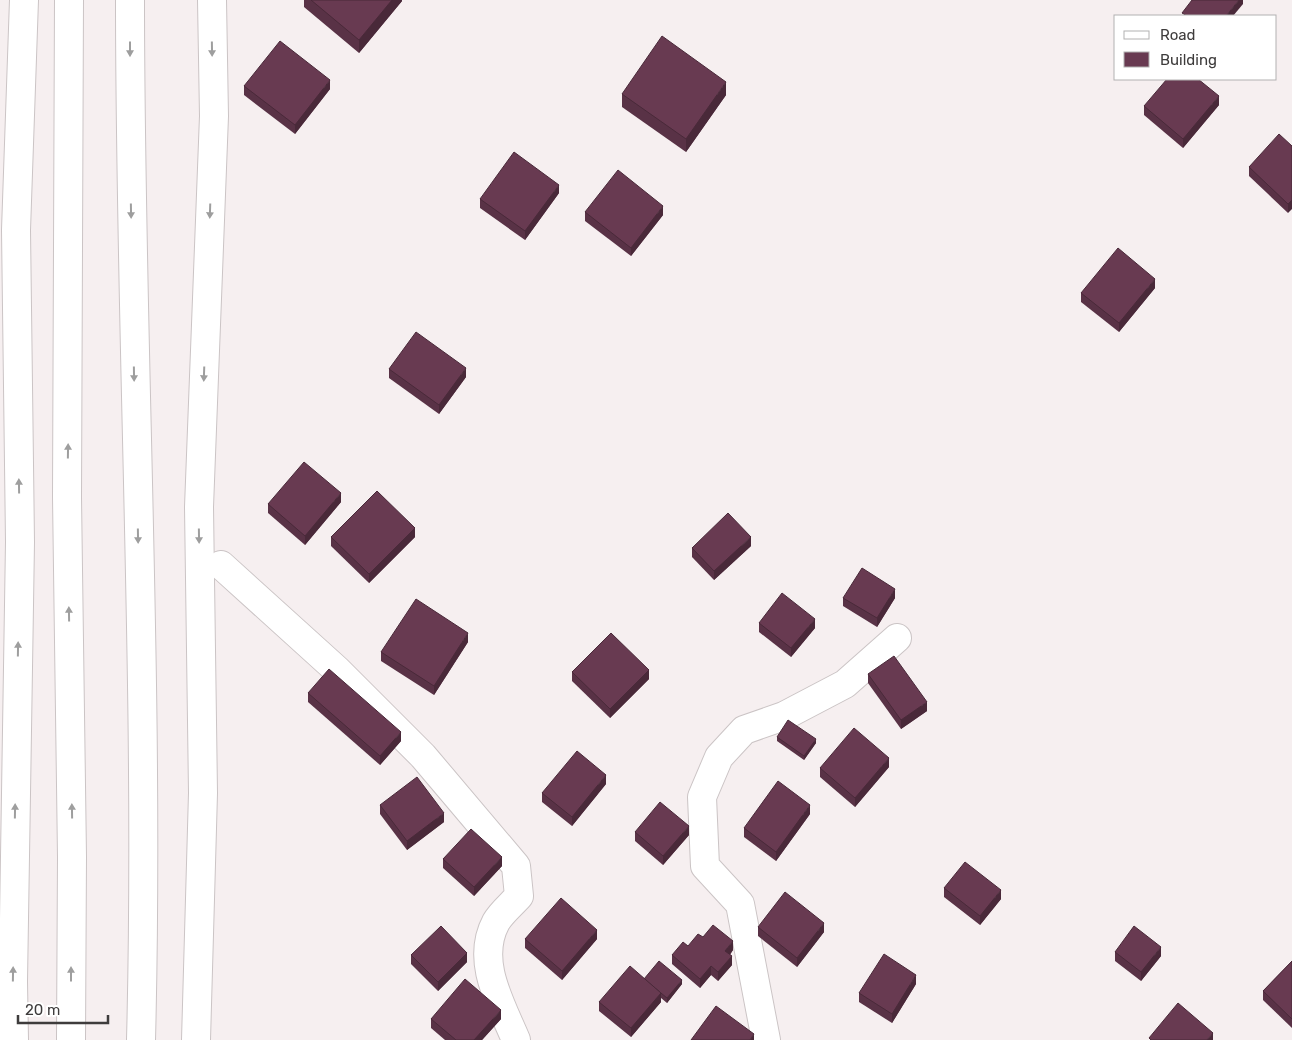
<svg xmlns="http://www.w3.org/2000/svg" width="1292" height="1040" viewBox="0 0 1292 1040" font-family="Rubik,sans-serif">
<rect width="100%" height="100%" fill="#f6eff0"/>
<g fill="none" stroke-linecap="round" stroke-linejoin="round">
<!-- minor casing -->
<g stroke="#cbc4c5" stroke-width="30">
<g id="minor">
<path d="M221,565L337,670L423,756L516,866L519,896C512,904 501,913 496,922C475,961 501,1004 516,1040"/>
<polyline points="14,1040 13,982 20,542 16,230 24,0"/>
<polyline points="196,1040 203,793 199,507 214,116 212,0"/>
<polyline points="766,1040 740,904 705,866 702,797 719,757 744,730 784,716 845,684 897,638"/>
</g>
</g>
<!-- highway casing -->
<g stroke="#cbc4c5" stroke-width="30">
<g id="highway">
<polyline points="69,0 67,497 72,857 71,1040"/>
<path d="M130,0C130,347 150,693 141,1040"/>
</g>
</g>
<!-- minor -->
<use href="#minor" stroke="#fff" stroke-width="28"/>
<!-- highway -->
<use href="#highway" stroke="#fff" stroke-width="28"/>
</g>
<!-- wall -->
<g fill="#593246">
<polygon points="304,0 402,0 402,1 359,53 304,7"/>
<polygon points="244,86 330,89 295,134 244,95"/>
<polygon points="622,94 726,95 686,152 622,107"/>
<polygon points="1219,105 1183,148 1144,115 1144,106"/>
<polygon points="1292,146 1288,213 1249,176 1249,167"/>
<polygon points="559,193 525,240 480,208 480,199"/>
<polygon points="585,212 663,215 631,256 585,221"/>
<polygon points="1155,288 1119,332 1081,302 1081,293"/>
<polygon points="389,369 466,377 439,414 389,378"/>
<polygon points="341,502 305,545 268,513 268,504"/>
<polygon points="331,537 415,537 369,583 331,546"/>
<polygon points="751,546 714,580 692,557 692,548"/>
<polygon points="843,598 895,598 877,627 843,606"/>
<polygon points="759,623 815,628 791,657 759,632"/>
<polygon points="468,642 434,695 381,661 381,652"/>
<polygon points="572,672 649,679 610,718 572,681"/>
<polygon points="868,674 927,711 901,729 868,683"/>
<polygon points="308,693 401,741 380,765 308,702"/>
<polygon points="777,737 816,743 804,760 777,741"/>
<polygon points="889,767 855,807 820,777 820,768"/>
<polygon points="606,784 572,826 542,802 542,793"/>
<polygon points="380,805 444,822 407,850 380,814"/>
<polygon points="810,814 776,861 744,837 744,828"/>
<polygon points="635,832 689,835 663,865 635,841"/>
<polygon points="443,859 502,866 474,896 443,868"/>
<polygon points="944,888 1001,899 980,925 944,897"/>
<polygon points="758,927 824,932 797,967 758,936"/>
<polygon points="703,937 733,950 730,955 732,965 718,981 711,975 700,988 672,964 672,955"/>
<polygon points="525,939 597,939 562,980 525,948"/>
<polygon points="1115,952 1161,956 1141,981 1115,961"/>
<polygon points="411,955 467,962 438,991 411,964"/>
<polygon points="1292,961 1292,1028 1263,1000 1263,991"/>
<polygon points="644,979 682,984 667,1003 661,998 661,1002 631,1037 599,1011 599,1002"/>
<polygon points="916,984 892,1023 859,1002 859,993"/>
<polygon points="431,1019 501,1019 482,1040 445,1040 431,1028"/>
</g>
<!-- shaded-wall -->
<g fill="#492939">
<polygon points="392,0 402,0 402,1 359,53 359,40"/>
<polygon points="1239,0 1243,0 1243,4 1233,16 1226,16"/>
<polygon points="330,80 330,89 295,134 295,125"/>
<polygon points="726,82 726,95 686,152 686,139"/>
<polygon points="1219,96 1219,105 1183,148 1183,139"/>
<polygon points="559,185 559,193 525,240 525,231"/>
<polygon points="1292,200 1292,209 1288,213 1288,204"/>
<polygon points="663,206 663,215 631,256 631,248"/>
<polygon points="1155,279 1155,288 1119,332 1119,323"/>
<polygon points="466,368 466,377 439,414 439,405"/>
<polygon points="341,493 341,502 305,545 305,536"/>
<polygon points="415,528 415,537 369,583 369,574"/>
<polygon points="751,537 751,546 714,580 714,571"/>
<polygon points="895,589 895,598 877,627 877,618"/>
<polygon points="815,619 815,628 791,657 791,648"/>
<polygon points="468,633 468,642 434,695 434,686"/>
<polygon points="649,670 649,679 610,718 610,709"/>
<polygon points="927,702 927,711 901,729 901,720"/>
<polygon points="401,732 401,741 380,765 380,756"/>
<polygon points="816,739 816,743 804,760 804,756"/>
<polygon points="889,758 889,767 855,807 855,798"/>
<polygon points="606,775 606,784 572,826 572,817"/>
<polygon points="810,805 810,814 776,861 776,852"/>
<polygon points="444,813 444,822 407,850 407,841"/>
<polygon points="689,826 689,835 663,865 663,856"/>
<polygon points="502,857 502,866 474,896 474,887"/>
<polygon points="1001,890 1001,899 980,925 980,916"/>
<polygon points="824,923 824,932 797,967 797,958"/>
<polygon points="597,930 597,939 562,980 562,971"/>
<polygon points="733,941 733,950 725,960 725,951"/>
<polygon points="1161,947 1161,956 1141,981 1141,972"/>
<polygon points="467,953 467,962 438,991 438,982"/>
<polygon points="732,956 732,965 718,981 718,972"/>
<polygon points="711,966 711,975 700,988 700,979"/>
<polygon points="916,975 916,984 892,1023 892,1014"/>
<polygon points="682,980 682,984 667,1003 667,998"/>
<polygon points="661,993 661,1002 631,1037 631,1028"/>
<polygon points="501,1010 501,1019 482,1040 474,1040"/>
<polygon points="1213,1033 1213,1040 1207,1040"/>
<polygon points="754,1034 754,1040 750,1040"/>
</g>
<!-- building -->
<g fill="#683a51" stroke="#492939">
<polygon points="311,0 392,0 359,40"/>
<polygon points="1192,0 1239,0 1226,16 1187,16 1182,13"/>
<polygon points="662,36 726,82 686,139 622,94"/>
<polygon points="280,41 330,80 295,125 244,86"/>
<polygon points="1167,79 1198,79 1219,96 1183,139 1144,106"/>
<polygon points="1279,134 1292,146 1292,200 1288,204 1249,167"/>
<polygon points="514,152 559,185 525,231 480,199"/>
<polygon points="618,170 663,206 631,248 585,212"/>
<polygon points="1118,248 1155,279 1119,323 1081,293"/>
<polygon points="416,332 466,368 439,405 389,369"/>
<polygon points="304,462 341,493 305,536 268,504"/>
<polygon points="377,491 415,528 369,574 331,537"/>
<polygon points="728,513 751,537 714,571 692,548"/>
<polygon points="862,568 895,589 877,618 843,598"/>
<polygon points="782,593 815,619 791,648 759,623"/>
<polygon points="416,599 468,633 434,686 381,652"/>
<polygon points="611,633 649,670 610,709 572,672"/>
<polygon points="894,656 927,702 901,720 868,674"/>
<polygon points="329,669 401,732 380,756 308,693"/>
<polygon points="788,720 816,739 804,756 777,737"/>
<polygon points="854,728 889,758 855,798 820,768"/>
<polygon points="577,751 606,775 572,817 542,793"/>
<polygon points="417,777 444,813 407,841 380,805"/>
<polygon points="778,781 810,805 776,852 744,828"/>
<polygon points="660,802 689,826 663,856 635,832"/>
<polygon points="471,829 502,857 474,887 443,859"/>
<polygon points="965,862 1001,890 980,916 944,888"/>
<polygon points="785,892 824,923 797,958 758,927"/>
<polygon points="561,898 597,930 562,971 525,939"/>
<polygon points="713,925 733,941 725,951 732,956 718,972 711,966 700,979 672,955 683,942 688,946 698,934 703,937"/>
<polygon points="441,926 467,953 438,982 411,955"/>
<polygon points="1134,926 1161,947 1141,972 1115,952"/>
<polygon points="884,954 916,975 892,1014 859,993"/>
<polygon points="659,961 682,980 667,998 644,979"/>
<polygon points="1292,961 1292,1019 1263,991"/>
<polygon points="630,966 661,993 631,1028 599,1002"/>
<polygon points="465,979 501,1010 474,1040 456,1040 431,1019"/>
<polygon points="1178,1003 1213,1033 1207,1040 1151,1040 1149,1038"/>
<polygon points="716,1006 754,1034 750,1040 691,1040"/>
</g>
<!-- one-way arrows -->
<defs><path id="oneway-solid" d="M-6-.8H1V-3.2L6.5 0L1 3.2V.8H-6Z" transform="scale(1.25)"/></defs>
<g fill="#9e9e9e">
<use href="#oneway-solid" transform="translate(130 49) rotate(90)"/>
<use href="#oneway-solid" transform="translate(212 49) rotate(89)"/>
<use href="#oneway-solid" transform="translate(131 211) rotate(89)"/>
<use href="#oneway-solid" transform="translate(210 211) rotate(92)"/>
<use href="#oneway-solid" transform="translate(134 374) rotate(89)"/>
<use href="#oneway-solid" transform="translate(204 374) rotate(92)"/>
<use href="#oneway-solid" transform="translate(68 451) rotate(-89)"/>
<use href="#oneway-solid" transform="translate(19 486) rotate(-91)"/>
<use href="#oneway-solid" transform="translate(138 536) rotate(89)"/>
<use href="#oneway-solid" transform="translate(199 536) rotate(89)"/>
<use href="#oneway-solid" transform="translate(69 614) rotate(-91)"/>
<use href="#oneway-solid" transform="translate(18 649) rotate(-89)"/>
<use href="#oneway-solid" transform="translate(15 811) rotate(-89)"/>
<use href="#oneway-solid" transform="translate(72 811) rotate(-91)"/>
<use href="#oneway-solid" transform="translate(13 974) rotate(-89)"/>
<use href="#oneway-solid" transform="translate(71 974) rotate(-90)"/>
</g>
<!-- legend -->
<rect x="1114" y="15" width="162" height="65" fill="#ffffff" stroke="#b2b1b1"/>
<rect x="1124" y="31" width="25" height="8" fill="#ffffff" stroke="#b2b1b1"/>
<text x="1160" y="40" font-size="15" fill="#3e3c3c">Road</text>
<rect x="1124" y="52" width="25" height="15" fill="#683a51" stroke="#b2b1b1"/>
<text x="1160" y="65" font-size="15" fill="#3e3c3c">Building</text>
<!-- scale -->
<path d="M18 1015v8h90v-8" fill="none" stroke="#3e3c3c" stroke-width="2.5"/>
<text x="25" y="1015" font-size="15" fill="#3e3c3c" stroke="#ffffff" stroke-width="4" paint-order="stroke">20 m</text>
</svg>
